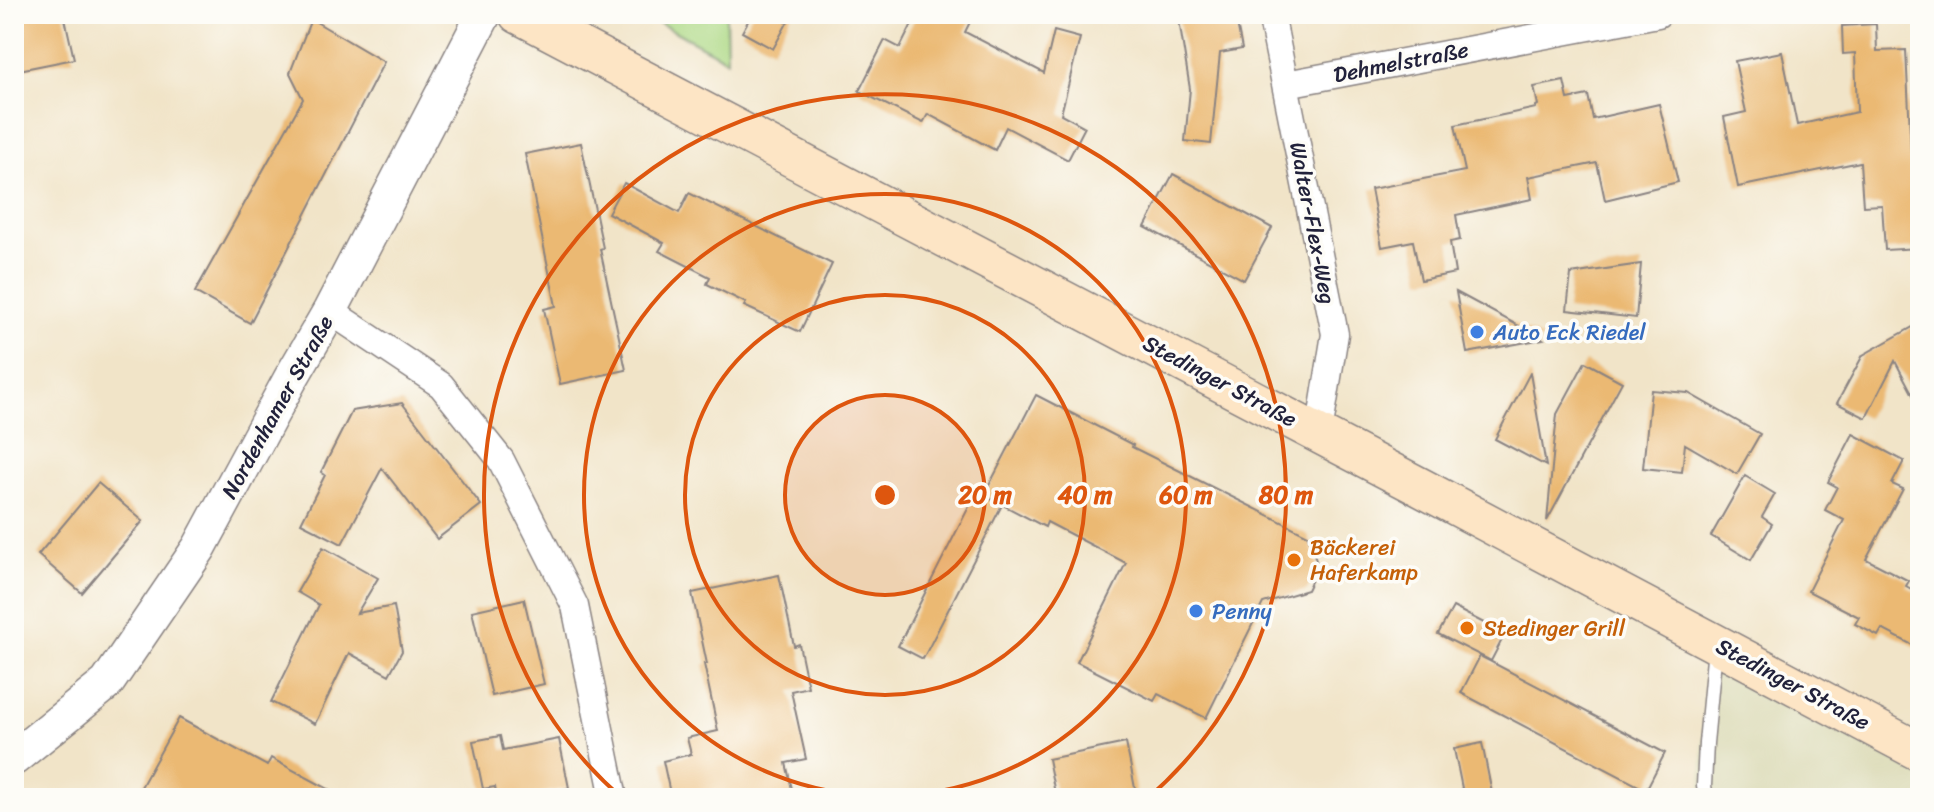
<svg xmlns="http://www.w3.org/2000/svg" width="1934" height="812" viewBox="0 0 1934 812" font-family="Sriracha,sans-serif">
<rect width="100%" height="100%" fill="#fdfcf7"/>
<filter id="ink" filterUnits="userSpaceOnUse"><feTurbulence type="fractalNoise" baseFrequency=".0125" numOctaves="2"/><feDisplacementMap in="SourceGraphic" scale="16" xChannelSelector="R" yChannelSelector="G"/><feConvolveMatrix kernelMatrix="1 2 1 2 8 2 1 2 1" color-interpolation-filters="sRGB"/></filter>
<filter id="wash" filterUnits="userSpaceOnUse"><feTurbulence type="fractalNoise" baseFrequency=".006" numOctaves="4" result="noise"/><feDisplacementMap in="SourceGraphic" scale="32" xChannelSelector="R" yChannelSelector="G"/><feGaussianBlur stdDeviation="1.8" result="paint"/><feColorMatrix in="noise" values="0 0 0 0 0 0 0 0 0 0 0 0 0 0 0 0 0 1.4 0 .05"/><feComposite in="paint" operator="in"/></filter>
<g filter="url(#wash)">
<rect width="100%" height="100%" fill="#f1e4c8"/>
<!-- built -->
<polygon fill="#deddbb" points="1712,657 1920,769 1920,798 1701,798 1703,700"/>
<!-- grass -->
<polygon fill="#add985" stroke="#687e60" stroke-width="2" points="643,14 726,14 727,60"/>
<g id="blocks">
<!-- building -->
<g fill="#ebb973">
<polygon points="14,14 64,14 74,59 19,70 14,48"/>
<polygon points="752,14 792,14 773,49 742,32"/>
<polygon points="917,14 974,14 965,32 1044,73 1054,31 1080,38 1061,114 1085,127 1068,160 1006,127 995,150 928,114 923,123 859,91 885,40 900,48"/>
<polygon points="1178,14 1235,14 1242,49 1220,53 1211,144 1185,141 1190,89"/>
<polygon points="311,19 384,62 250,323 195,292 303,99 290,73"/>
<polygon points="1876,24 1877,51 1906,50 1911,153 1920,153 1920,248 1885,250 1882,205 1863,206 1860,162 1738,187 1724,117 1746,112 1735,61 1782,52 1797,125 1857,112 1855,53 1843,54 1842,26"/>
<polygon points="1564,81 1568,99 1588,95 1593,119 1659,104 1678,182 1605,200 1597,163 1528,177 1532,199 1456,215 1460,240 1450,242 1455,273 1421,280 1413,241 1382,247 1371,189 1465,171 1455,125 1536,108 1536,106 1538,105 1534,87"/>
<polygon points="581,143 603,248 600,249 626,370 560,384 544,309 556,306 525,154"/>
<polygon points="1173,174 1272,228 1244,280 1145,227"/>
<polygon points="624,183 679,213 689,193 832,264 800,332 744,306 746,303 707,284 710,277 659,251 664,243 608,213"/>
<polygon points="1641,264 1636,318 1567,310 1571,274"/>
<polygon points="1456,292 1543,339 1467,353"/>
<polygon points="1920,323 1920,408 1895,361 1866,418 1837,403 1863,355"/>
<polygon points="1585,362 1622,382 1547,521 1557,414"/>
<polygon points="1530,373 1546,466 1495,439"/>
<polygon points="1651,390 1688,393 1760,434 1737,474 1685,444 1682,472 1643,468"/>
<polygon points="1036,395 1133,445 1132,447 1308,535 1318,567 1307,590 1263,603 1206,718 1158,694 1154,701 1077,662 1126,563 1047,522 1045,527 984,495"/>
<polygon points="402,403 481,505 437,539 382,468 342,544 301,523 325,475 321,472 352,411"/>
<polygon points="1853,434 1904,461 1892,484 1903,489 1866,559 1909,581 1906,586 1920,594 1920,649 1882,629 1878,636 1855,624 1859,617 1808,591 1844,520 1825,510 1837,487 1828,482"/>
<polygon points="1745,476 1775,494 1762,517 1772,524 1751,560 1711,536"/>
<polygon points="98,483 143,521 82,593 38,555"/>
<polygon points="977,491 1002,505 923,659 898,646"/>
<polygon points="323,547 378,578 357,613 394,606 402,651 389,675 349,653 315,724 271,702 319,605 297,592"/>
<polygon points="779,575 794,646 799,644 808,687 791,691 806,759 786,763 794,798 671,798 663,761 691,754 687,738 718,731 704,664 707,664 692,593"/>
<polygon points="524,599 544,684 492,696 472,611"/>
<polygon points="1453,607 1505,634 1491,661 1438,634"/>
<polygon points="1480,656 1665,753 1646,790 1461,693"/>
<polygon points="179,718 267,766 271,758 345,798 135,798"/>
<polygon points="500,736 503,750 559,739 569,788 519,798 497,798 495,787 483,789 473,741"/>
<polygon points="1126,743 1137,798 1056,798 1048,759"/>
<polygon points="1482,743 1493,798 1464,798 1454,749"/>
</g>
</g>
</g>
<g filter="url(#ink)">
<use href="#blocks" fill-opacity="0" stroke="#8a8382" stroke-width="2"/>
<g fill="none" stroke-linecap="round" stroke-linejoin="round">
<!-- service casing -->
<g stroke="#8a8382" stroke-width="17">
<polyline id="service" points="1706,798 1704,786 1706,743 1715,648"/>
</g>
<!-- minor casing -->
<g stroke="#8a8382" stroke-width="29">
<g id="minor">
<polyline points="1271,14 1335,334 1319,433"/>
<polyline points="1286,84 1658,14"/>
<polyline points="330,311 441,385 501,460 575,606 614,798"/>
</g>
</g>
<!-- tertiary casing -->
<g stroke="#8a8382" stroke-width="37">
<polyline id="tertiary" points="14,758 107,683 199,548 291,378 330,311 484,14"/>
</g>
<!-- secondary casing -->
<g stroke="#8a8382" stroke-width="41">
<polyline id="secondary" points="518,14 1422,488 1920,752"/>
</g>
<!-- service -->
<use href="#service" stroke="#fff" stroke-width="14"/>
<!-- minor -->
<use href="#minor" stroke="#fff" stroke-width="26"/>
<!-- tertiary -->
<use href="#tertiary" stroke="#fff" stroke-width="34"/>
<!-- secondary -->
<use href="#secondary" stroke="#fde5c5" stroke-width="38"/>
</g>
</g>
<!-- distance rings -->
<circle cx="885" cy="495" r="100" fill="#de560e" fill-opacity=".12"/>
<g fill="none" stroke="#de560e" stroke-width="4">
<circle cx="885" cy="495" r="100"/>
<circle cx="885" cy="495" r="200"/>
<circle cx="885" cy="495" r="301"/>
<path d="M622 798A401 401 0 1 1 1148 798"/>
</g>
<!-- markers -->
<g fill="#3f7fe0" stroke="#fdfcf7" stroke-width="3">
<circle cx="1477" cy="332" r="8"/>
<circle cx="1196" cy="611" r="8"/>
</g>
<g fill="#e8710a" stroke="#fdfcf7" stroke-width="3">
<circle cx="1294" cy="560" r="8"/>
<circle cx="1467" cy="628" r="8"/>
</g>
<g text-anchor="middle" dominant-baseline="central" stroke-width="7" stroke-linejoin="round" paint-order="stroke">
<!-- street labels -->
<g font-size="22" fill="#22223b" stroke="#fdfcf7">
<text transform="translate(1401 62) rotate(-11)">Dehmelstraße</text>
<text transform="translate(1313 223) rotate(79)">Walter-Flex-Weg</text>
<text transform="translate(1220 381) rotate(28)">Stedinger Straße</text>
<text transform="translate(277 407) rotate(-61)">Nordenhamer Straße</text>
<text transform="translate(1793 684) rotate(28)">Stedinger Straße</text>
</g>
<!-- shop labels -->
<g font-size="22" fill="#366cbe" stroke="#fdfcf7" text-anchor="start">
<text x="1493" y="332">Auto Eck Riedel</text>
<text x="1212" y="611">Penny</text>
</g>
<!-- food labels -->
<g font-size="22" fill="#c56008" stroke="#fdfcf7" text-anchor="start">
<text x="1310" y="547">Bäckerei<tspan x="1310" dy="25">Haferkamp</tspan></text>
<text x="1483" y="628">Stedinger Grill</text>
</g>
</g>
<circle cx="885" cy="495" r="12" fill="#de560e" stroke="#fdfcf7" stroke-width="4"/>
<g font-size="24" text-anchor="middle" font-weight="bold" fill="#de560e" stroke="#fdfcf7" stroke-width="7" stroke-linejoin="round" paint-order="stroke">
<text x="985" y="503">20 m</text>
<text x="1085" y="503">40 m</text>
<text x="1186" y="503">60 m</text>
<text x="1286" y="503">80 m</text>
</g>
<!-- margin -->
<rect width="1934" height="812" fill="none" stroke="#fdfcf7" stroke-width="48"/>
</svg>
